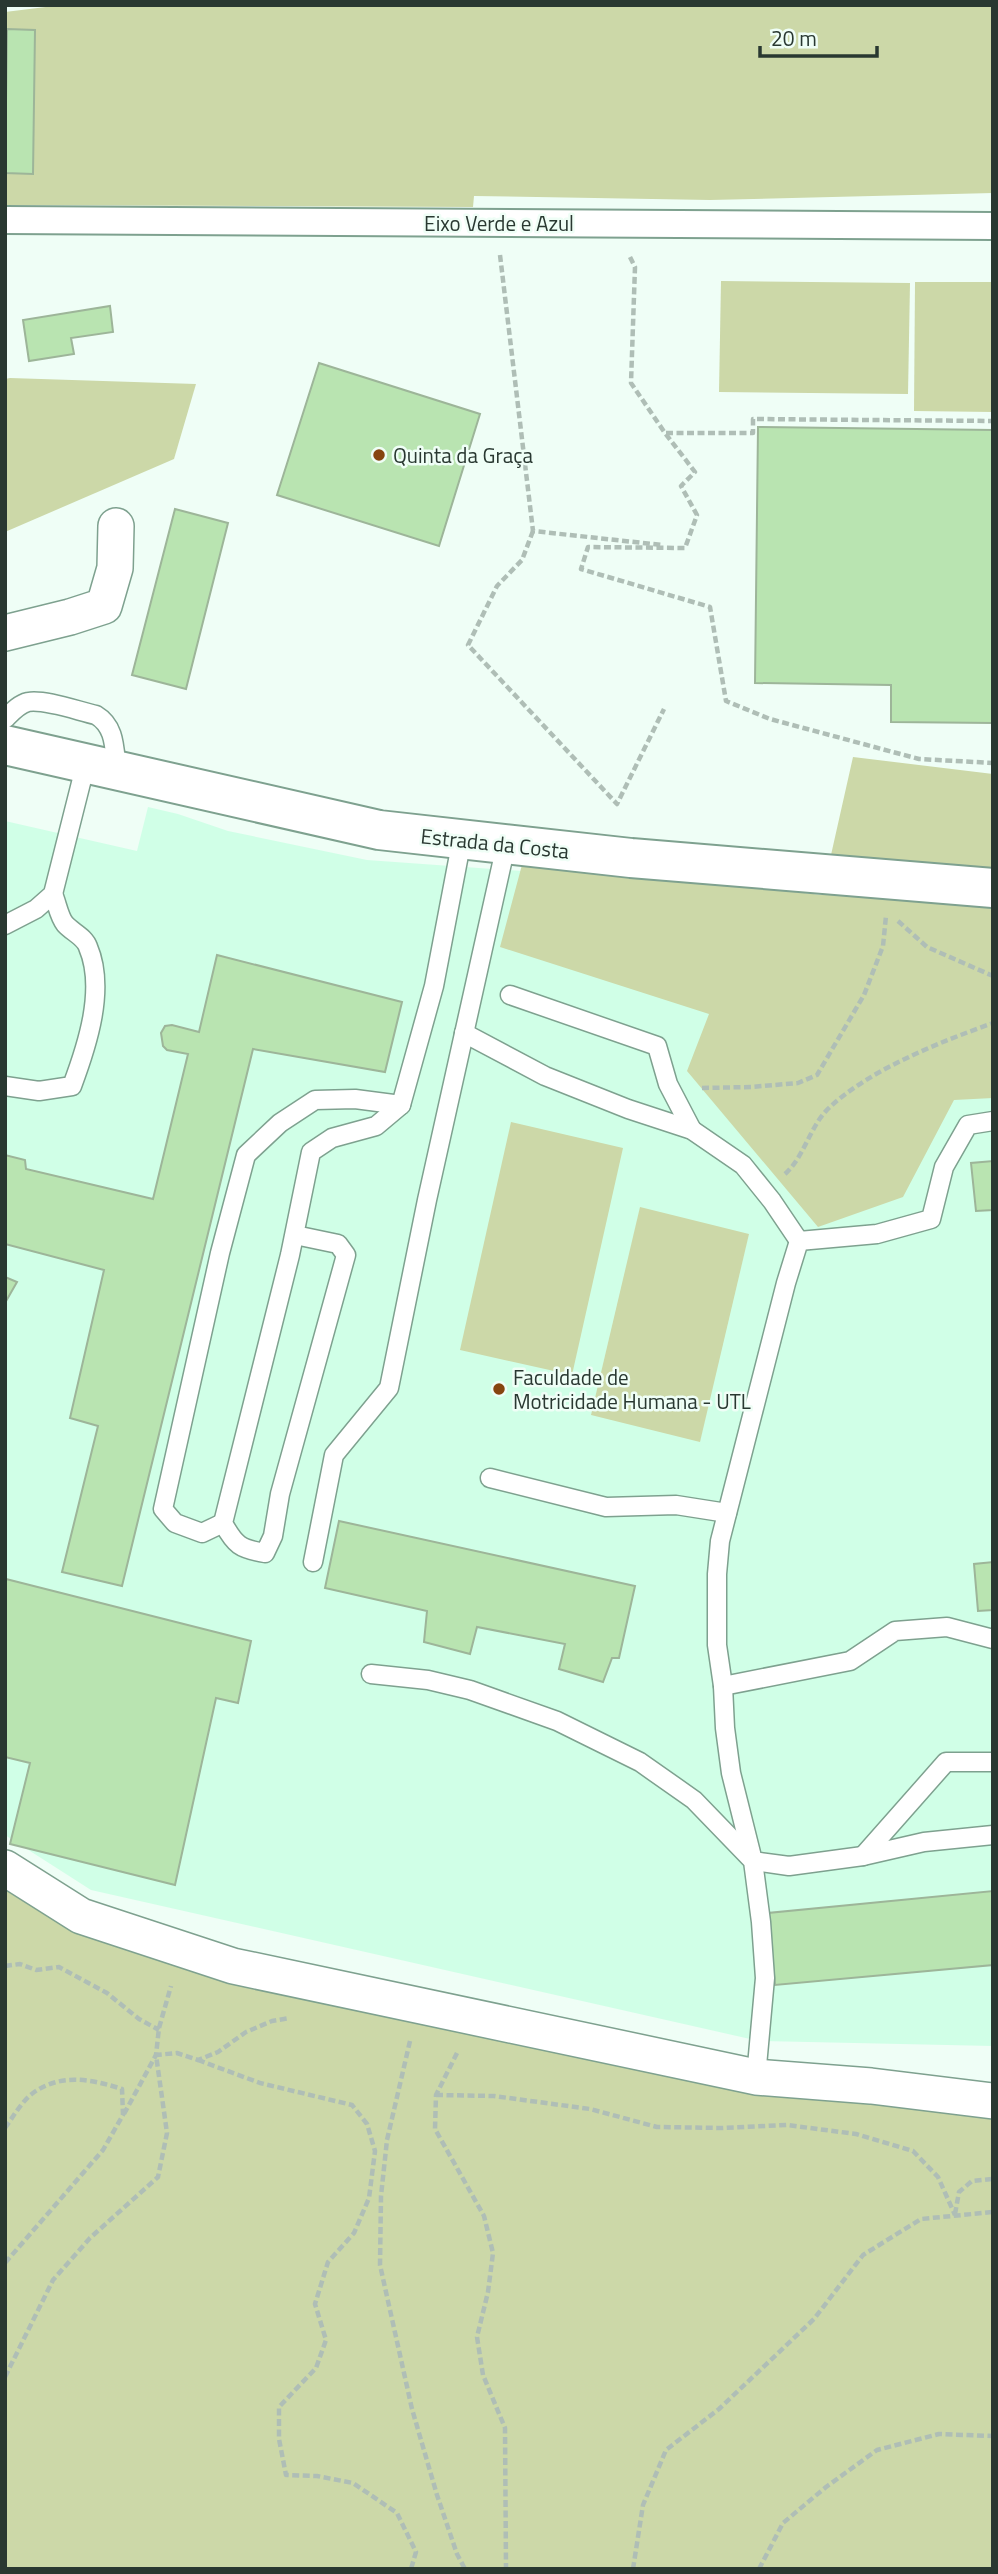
<svg xmlns="http://www.w3.org/2000/svg" width="998" height="2574" viewBox="0 0 998 2574" font-family="'Titillium Web',sans-serif">
<rect width="100%" height="100%" fill="#effef6"/>
<!-- built -->
<polygon fill="#d0ffe7" points="148,807 178,814 228,831 367,860 522,871 993,942 993,2046 759,2041 91,1890 5,1835 5,821 137,851"/>
<!-- green -->
<g fill="#ccd8a8">
<polygon points="62,5 993,5 993,193 710,200 474,196 473,207 5,205 5,12"/>
<polygon points="721,281 910,283 908,394 719,392"/>
<polygon points="915,282 993,282 993,412 914,411"/>
<polygon points="10,378 196,384 174,459 5,532 5,379"/>
<polygon points="853,757 993,774 993,1098 954,1100 903,1197 818,1227 687,1071 709,1014 500,947 523,861 822,895"/>
<polygon points="511,1122 623,1148 572,1375 460,1350"/>
<polygon points="640,1207 749,1234 700,1442 591,1415"/>
<polygon points="5,1890 61,1924 232,1984 758,2094 993,2111 993,2569 5,2569"/>
</g>
<!-- building -->
<g fill="#b9e4b1" stroke="#9db599" stroke-width="2">
<polygon points="7,29 35,30 33,174 5,173"/>
<polygon points="110,306 113,332 71,338 74,354 29,361 23,320"/>
<polygon points="319,363 480,414 439,546 277,495"/>
<polygon points="758,427 993,430 993,723 891,722 891,685 755,683"/>
<polygon points="175,509 228,523 186,689 132,675"/>
<polygon points="217,955 402,1002 385,1072 253,1049 122,1586 62,1572 98,1426 70,1418 104,1270 5,1244 5,1155 25,1160 26,1169 153,1199 188,1054 167,1050 163,1046 161,1033 165,1026 172,1025 199,1032"/>
<polygon points="993,1161 993,1210 976,1211 971,1163"/>
<polygon points="5,1277 17,1282 5,1303"/>
<polygon points="339,1521 635,1586 619,1658 612,1658 603,1682 559,1669 565,1644 477,1627 470,1654 424,1642 427,1611 325,1588"/>
<polygon points="993,1562 993,1610 978,1611 974,1564"/>
<polygon points="6,1579 251,1641 238,1703 216,1698 175,1885 10,1844 30,1763 5,1757"/>
<polygon points="993,1891 993,1965 775,1985 768,1913"/>
</g>
<g fill="none" stroke-linecap="round" stroke-linejoin="round">
<!-- service casing -->
<g stroke="#7ea18f" stroke-width="21">
<g id="service">
<path d="M5,719C12,712 19,704 28,702C45,699 78,711 96,715C116,727 114,749 117,771"/>
<polyline points="5,925 36,909 53,894 86,763"/>
<polyline points="510,995 657,1046 668,1084 692,1130"/>
<polyline points="464,1033 545,1076 628,1109 692,1130 743,1165 772,1201 799,1241"/>
<path d="M5,1086L39,1091L72,1086C87,1046 106,989 88,947C85,937 72,932 65,924C59,917 57,903 53,894"/>
<polyline points="993,1121 968,1125 944,1167 931,1219 877,1234 799,1241 786,1283 720,1541 717,1574 717,1645 723,1686 725,1728 731,1773 753,1861 789,1866 863,1856 924,1842 993,1835"/>
<path d="M295,1235L338,1244L346,1255L280,1494L273,1536L265,1553C240,1549 235,1545 223,1523L290,1255L311,1152L332,1138L376,1126L401,1105L434,986L462,839"/>
<polyline points="490,1478 606,1507 676,1505 727,1513"/>
<polyline points="223,1523 202,1533 175,1523 163,1509 220,1253 246,1155 280,1123 315,1100 355,1099 401,1105"/>
<polyline points="313,1562 334,1455 389,1388 427,1200 506,845"/>
<polyline points="371,1674 428,1680 470,1690 557,1721 640,1762 694,1800 753,1861 761,1922 765,1978 756,2077"/>
<polyline points="723,1686 850,1661 895,1631 947,1627 993,1639"/>
<polyline points="863,1856 946,1762 993,1762"/>
</g>
</g>
<!-- pedestrian casing -->
<g stroke="#7ea18f" stroke-width="30">
<polyline id="pedestrian" points="5,220 993,226"/>
</g>
<!-- minor casing -->
<g stroke="#7ea18f" stroke-width="38">
<g id="minor">
<polyline points="5,633 70,617 104,606 115,568 116,526"/>
<polyline points="5,1868 81,1916 233,1966 756,2077 871,2086 993,2101"/>
</g>
</g>
<!-- tertiary casing -->
<g stroke="#7ea18f" stroke-width="42">
<polyline id="tertiary" points="5,745 379,830 631,858 993,888"/>
</g>
<!-- path -->
<g stroke="#afbeb6" stroke-width="4.5" stroke-dasharray="7 3.5" stroke-linecap="butt">
<polyline points="500,255 533,531 662,545"/>
<polyline points="630,257 635,267 631,383 665,433 695,472 681,486 697,515 685,548 588,547 581,569 710,607 726,701 770,719 919,759 993,763"/>
<polyline points="666,433 753,433 753,419 993,421"/>
<polyline points="533,531 522,560 497,586 468,645 617,804 664,709"/>
<polyline points="898,921 927,947 993,976"/>
<polyline points="702,1088 751,1087 798,1083 817,1075 864,995 883,946 886,916"/>
<path d="M785,1174C805,1156 810,1125 830,1107C871,1069 940,1042 993,1023"/>
<polyline points="5,1966 20,1964 36,1970 59,1967 107,1993 139,2019 159,2030"/>
<polyline points="410,2041 387,2140 381,2196 380,2265 412,2409 437,2495 457,2554 465,2569"/>
<polyline points="457,2053 436,2095 435,2129 484,2216 493,2253 488,2292 477,2337 483,2375 505,2428 506,2569"/>
<polyline points="198,2060 260,2083 352,2105 367,2124 375,2151 369,2198 354,2233 328,2262 315,2304 326,2340 316,2368 279,2407 279,2439 286,2475 317,2476 353,2483 397,2513 416,2552 411,2569"/>
<polyline points="436,2095 494,2096 590,2109 657,2127 722,2128 787,2125 856,2134 913,2151 938,2177 955,2215"/>
<polyline points="124,2114 156,2055 159,2028 171,1986"/>
<path d="M5,2128C13,2117 22,2101 33,2093C61,2073 91,2079 122,2089L123,2115L103,2150L5,2263"/>
<polyline points="955,2214 959,2192 972,2181 993,2179"/>
<polyline points="5,2377 53,2280 90,2238 158,2177 167,2133 156,2055 177,2053 198,2060 218,2052 246,2032 272,2021 290,2018"/>
<polyline points="633,2569 643,2505 666,2450 719,2409 814,2319 863,2255 921,2219 993,2212"/>
<polyline points="759,2569 783,2523 826,2487 877,2450 939,2434 993,2436"/>
</g>
<!-- service -->
<use href="#service" stroke="#fff" stroke-width="18"/>
<!-- pedestrian -->
<use href="#pedestrian" stroke="#fff" stroke-width="26"/>
<!-- minor -->
<use href="#minor" stroke="#fff" stroke-width="35"/>
<!-- tertiary -->
<use href="#tertiary" stroke="#fff" stroke-width="38"/>
</g>
<!-- markers -->
<g fill="#864510" stroke="#effef6" stroke-width="2.5">
<circle cx="379" cy="455" r="7"/>
<circle cx="499" cy="1389" r="7"/>
</g>
<g text-anchor="middle" dominant-baseline="central" stroke-width="5" stroke-linejoin="round" paint-order="stroke">
<!-- street labels -->
<g font-size="21" fill="#293831" stroke="#effef6">
<text x="499" y="223">Eixo Verde e Azul</text>
<text transform="translate(495 843) rotate(6)">Estrada da Costa</text>
</g>
<!-- poi labels -->
<g font-size="21" fill="#293831" stroke="#effef6" text-anchor="start">
<text x="393" y="455">Quinta da Graça</text>
<text x="513" y="1377">Faculdade de<tspan x="513" dy="24">Motricidade Humana - UTL</tspan></text>
</g>
</g>
<!-- border -->
<rect width="998" height="2574" fill="none" stroke="#293831" stroke-width="14"/>
<!-- scale -->
<path d="M760 46v10h117v-10" fill="none" stroke="#293831" stroke-width="3.5"/>
<text x="771" y="46" font-size="21" fill="#293831" stroke="#effef6" stroke-width="5" paint-order="stroke">20 m</text>
</svg>
